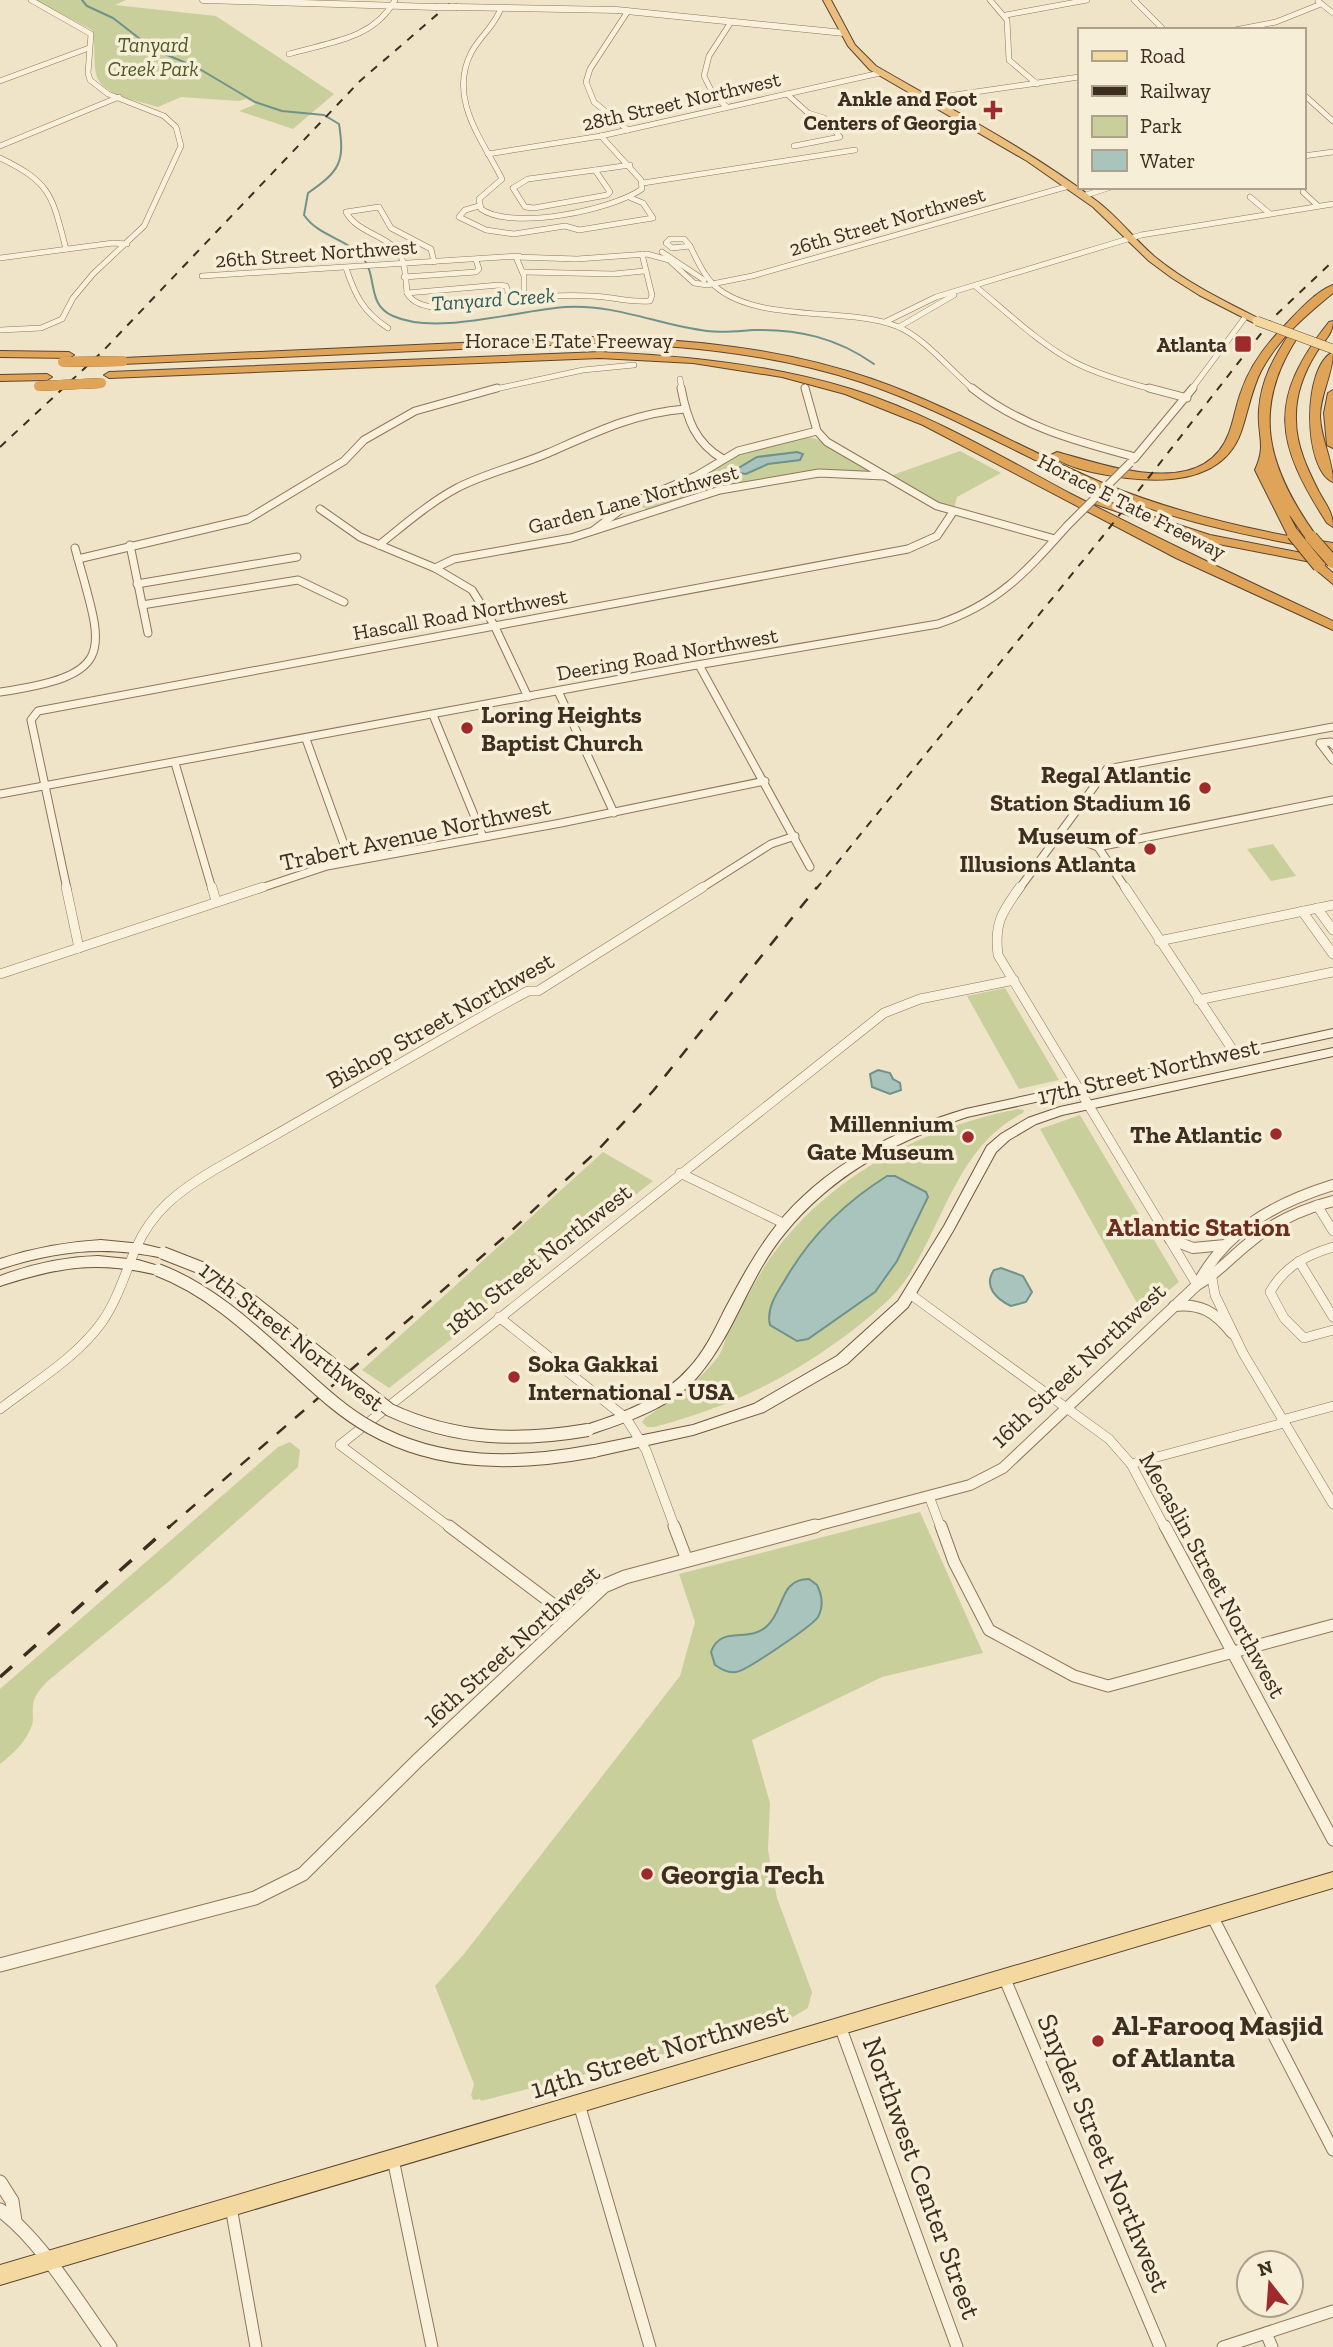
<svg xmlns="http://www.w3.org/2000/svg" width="1333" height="2347" viewBox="0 0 1333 2347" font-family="'Zilla Slab',serif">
<rect width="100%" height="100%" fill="#f0e4c8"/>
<!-- green -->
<g fill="#c9cf9b">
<path d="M35,0H126L115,5L216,16L334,94L293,129L239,111L256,104L246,99L239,101L181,97L158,107C140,101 101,96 96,74C93,60 96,45 92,30Z"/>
<polygon points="807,437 817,439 871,473 838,470 802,473 703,491 646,509 637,504 741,451"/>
<polygon points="960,451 1001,473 957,497 954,509 927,498 890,476"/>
<polygon points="1273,844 1296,876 1271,881 1247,849"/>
<polygon points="1005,988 1059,1080 1019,1089 967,996"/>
<path d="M1018,1109L1024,1110L1023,1113C959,1145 945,1219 909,1275C896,1296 872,1315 853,1330C790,1378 730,1407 654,1427H647L642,1422L645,1418C672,1400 698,1383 718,1357C723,1350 724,1341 728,1333C735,1317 745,1301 753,1286C807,1188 911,1130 1018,1109Z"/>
<polygon points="1080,1115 1179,1282 1142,1312 1040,1129"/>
<polygon points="603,1152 653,1181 389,1388 362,1370"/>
<path d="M290,1442L300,1450L298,1467L168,1582L49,1680C40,1689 33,1696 33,1708C32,1714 34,1720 32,1725C26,1742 13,1754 0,1764V1689L278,1447Z"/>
<polygon points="920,1512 983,1653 882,1677 752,1740 770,1803 768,1850 777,1898 812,1992 808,2008 781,2024 481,2101 480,2099 473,2100 471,2095 474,2084 435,1986 464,1954 680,1676 695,1622 679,1574"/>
</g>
<!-- water -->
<g fill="#a9c4bc" stroke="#6f938a" stroke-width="2">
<polygon points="797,452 803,454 800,460 768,464 746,474 732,472 757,457"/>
<polygon points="878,1070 890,1073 893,1079 900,1083 901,1090 890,1094 872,1087 870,1074"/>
<path d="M887,1176H895L926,1192L928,1197L897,1261L875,1292L808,1339L797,1341L770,1325C766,1309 776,1294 785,1280C810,1236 844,1203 887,1176Z"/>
<path d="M1001,1268L1023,1276L1032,1292L1026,1302L1011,1306C996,1299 983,1286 994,1270Z"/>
<path d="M809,1579L817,1585C822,1595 824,1606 818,1617C812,1626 746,1671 736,1672C727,1673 721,1669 715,1665L711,1652C721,1624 749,1644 767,1626C785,1610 779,1579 809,1579Z"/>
</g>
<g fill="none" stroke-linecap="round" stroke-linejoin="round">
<!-- stream -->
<path stroke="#6f938a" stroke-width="2" d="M82,0L87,6L113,18L153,49L198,68L255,102L282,111L324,115L339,124C345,162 340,171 308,193L304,215C319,237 347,238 363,258C378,277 366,304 393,316C437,336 518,310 566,307C615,304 659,325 707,331C722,333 738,331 754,330C799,329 837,338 874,364"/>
<!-- minor-far3 casing -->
<g stroke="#8d765c" stroke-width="6">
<g id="minor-far3">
<polyline points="990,0 1007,20 1009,60 1037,84"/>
<polyline points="1134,0 1164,30"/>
<polyline points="1318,1 1333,13"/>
<path d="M501,8C495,26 479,37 471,53C448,99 482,139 502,179L479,199L481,209C512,231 612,210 642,189L641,180L601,136"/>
<polyline points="628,11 590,69 586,82 594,102 628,130"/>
<polyline points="1006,15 1087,0"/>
<polyline points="1235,30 1276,22 1321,4"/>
<path d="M289,54C329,42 373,40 395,0"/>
<polyline points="0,81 89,48"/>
<polyline points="787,94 808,113 824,118 840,137 794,146"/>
<polyline points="1303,94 1333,121"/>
<polyline points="928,102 934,98 1079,77"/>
<polyline points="727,107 714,96 704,76 709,56 731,22"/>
<polyline points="0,146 119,97"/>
<polyline points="488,154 601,136 880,73"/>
<polyline points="1303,156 1333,152"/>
<path d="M0,158C52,183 52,196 66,249"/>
<polygon points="595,170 610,192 607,195 534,208 525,207 513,188 528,179"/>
<polyline points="595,170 630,165"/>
<polyline points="643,183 855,150"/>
<polyline points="1303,192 1318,206"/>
<polyline points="1083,196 1111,187"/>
<polyline points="1250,197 1269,213"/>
<polyline points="479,206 465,210 459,217 486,230 514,234 565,226 579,230 653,218 643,203 631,198"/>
<polygon points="670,239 684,239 690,246 672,248 666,243"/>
<path d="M690,246C697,260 704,276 715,286C756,323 847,307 896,326C923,336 951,371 974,390"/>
<polyline points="662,252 704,280"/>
<polyline points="516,257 577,259 647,254 669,260 694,283 707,285 752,276 1069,186"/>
<path d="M516,257L524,276V296L528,300C554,294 585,295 612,298C626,300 635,302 650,301L652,295L642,254"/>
<polyline points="0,258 113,243 127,244"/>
<path d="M346,268C355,295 363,312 388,328"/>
<polyline points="524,272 614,274 644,271"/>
<polyline points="202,276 519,256"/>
<polyline points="404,277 476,272 479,269 476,260"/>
<path d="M499,285L506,286L509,295C486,304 421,319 407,293Z"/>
<path d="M975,286C1007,312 1037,342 1074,362C1099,375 1128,383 1155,390"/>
<path d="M407,293C406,282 406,269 402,259C393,235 358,235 346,212L379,207L391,228L431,249L434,262"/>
<polyline points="885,322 936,297 1141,235 1333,204"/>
<polyline points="899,327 954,295"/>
<polyline points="0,330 41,328 62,319 73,298 93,274 144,226 181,146 176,127 164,116 108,94 90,80 88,73 91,34 31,0"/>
<polyline points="680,379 682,390"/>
<polyline points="805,387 806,390"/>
<polyline points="491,390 583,370 634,365"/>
<polyline points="1191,390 1246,316"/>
</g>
</g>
<!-- minor-far2 casing -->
<g stroke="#8d765c" stroke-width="9">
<g id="minor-far2">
<path d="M681,388C687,419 695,443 723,459"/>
<polyline points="805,388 817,431 827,442 937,506 1055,539"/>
<path d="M972,388C1021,427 1076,441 1135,457"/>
<polyline points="1149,388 1187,398"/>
<polyline points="1134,459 1193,388"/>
<polyline points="320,509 360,537 435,568 472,590 494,625 528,697"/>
<polyline points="594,530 627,505 696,476 738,451 817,431"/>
<polyline points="130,545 148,633"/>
<path d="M379,545C404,525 429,503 457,488C486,473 518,466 548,453C594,433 634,413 685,409"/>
<polyline points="78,559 248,519 344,461 364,440 415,411 497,388"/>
<polyline points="435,568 454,559 571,538 720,490 819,473 884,476"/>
<polyline points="137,584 297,557"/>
<polyline points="142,605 298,580 344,602"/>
<polyline points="699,665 810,867"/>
<polyline points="558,691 614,813"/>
<path d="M0,692C121,674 103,651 75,548"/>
<polyline points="433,715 483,837"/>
<polyline points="306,739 350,861"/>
<polyline points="1333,745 1331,742 1320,743 1333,760"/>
<polyline points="175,763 212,889"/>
<path d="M0,794L691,666L938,624C998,604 1026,572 1067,526"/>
<polyline points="1061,832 1098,847 1333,800"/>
<polyline points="1098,847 1126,889"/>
<polyline points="67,889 31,720 38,711 908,549 937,536 953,512"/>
<polyline points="258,889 327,866 561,823 765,781"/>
<polyline points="700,889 771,844 795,836"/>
<polyline points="1019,889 1107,769 1333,727"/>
</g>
</g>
<!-- minor-far1 casing -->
<g stroke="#8d765c" stroke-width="10">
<g id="minor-far1">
<polyline points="66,887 79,948"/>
<polyline points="212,887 216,901"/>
<path d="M1020,887C1002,912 994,923 998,955L1197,1285"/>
<polyline points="1125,887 1236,1055"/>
<polyline points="1317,908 1333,930"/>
<polyline points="1302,911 1333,954"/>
<polyline points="1159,941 1333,905"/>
<polyline points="0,974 263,887"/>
<polyline points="1198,1000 1333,972"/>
<polyline points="680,1173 785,1224"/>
<polyline points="1317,1205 1333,1231"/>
<path d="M1333,1247C1306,1255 1284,1267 1270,1292L1284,1318L1304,1338L1333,1330"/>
<polyline points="1299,1261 1333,1317"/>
<polyline points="1212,1278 1215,1295 1243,1353 1333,1504"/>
<polyline points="910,1294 1109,1439 1131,1464 1165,1528"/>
<polyline points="499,1317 626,1418 646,1450 675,1528"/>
<path d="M0,1409C35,1382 76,1358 102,1322C118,1299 125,1273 136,1248C152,1211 180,1190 214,1170L495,1009L528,991H538L703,887"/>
<polyline points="1282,1420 1333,1406"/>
<polyline points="1131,1464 1284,1423"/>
<polyline points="929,1496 941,1528"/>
<polyline points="451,1528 340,1445 884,1013 920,999 1014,980"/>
</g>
</g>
<!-- minor casing -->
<g stroke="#8d765c" stroke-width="13">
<g id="minor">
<polyline points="449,1526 570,1617"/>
<polyline points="674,1526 687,1560"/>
<polyline points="941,1526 954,1562 989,1630 1074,1676 1108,1686 1333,1625"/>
<polyline points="1165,1526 1333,1840"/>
<polyline points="1212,1916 1333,2150"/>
<polyline points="1004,1977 1160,2347"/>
<polyline points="840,2026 957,2347"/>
<polyline points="579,2104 650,2347"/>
<polyline points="393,2159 432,2347"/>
<polyline points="231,2207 256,2347"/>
<polyline points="1266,2333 1272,2347"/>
<polyline points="1223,2347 1333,2311"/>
</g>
</g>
<!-- tertiary-far2 casing -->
<g stroke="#8d765c" stroke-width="7">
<g id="tertiary-far2">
<polyline points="203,0 435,7"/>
<polyline points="457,7 617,10 844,33"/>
</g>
</g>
<!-- tertiary-far1 casing -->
<g stroke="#8d765c" stroke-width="12">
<g id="tertiary-far1">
<polyline points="1170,1239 1193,1248 1225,1245"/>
<path d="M1197,1285C1226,1230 1275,1203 1333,1185"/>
<path d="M1174,1306C1201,1303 1215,1312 1232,1333"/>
<path d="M808,1528L970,1485L1003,1468L1197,1285C1217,1274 1231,1257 1249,1243C1273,1222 1302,1209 1333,1201"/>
</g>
</g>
<!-- tertiary casing -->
<g stroke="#8d765c" stroke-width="15">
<g id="tertiary">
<polyline points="0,1965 255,1898 303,1874 417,1761 604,1586 625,1577 815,1526"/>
<polyline points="0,2182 12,2201 15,2221"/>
<path d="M0,2210C42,2241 79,2304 110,2347"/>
</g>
</g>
<!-- secondary casing -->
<g stroke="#6f573f" stroke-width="2">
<g id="secondary">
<path d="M1333,1029V1037L967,1117C897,1140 832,1175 785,1233C749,1276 735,1333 699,1375C672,1408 627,1422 588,1435L583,1434L581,1430L583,1426C621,1414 662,1399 689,1368C705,1351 715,1329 725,1309C740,1281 755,1253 775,1227C822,1167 894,1130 966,1109Z"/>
<polygon points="1333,1048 1333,1056 1062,1115 1036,1124 1009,1140 996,1152 953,1231 908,1307 847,1364 764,1412 693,1435 594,1457 589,1455 587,1451 589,1447 594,1445 693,1425 754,1404 837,1356 898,1301 944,1226 987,1146 1001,1134 1028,1118 1060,1107"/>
<path d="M101,1240L142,1244L167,1250L169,1253L167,1256L163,1258C103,1245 57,1251 0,1269V1259C33,1248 66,1242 101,1240Z"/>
<path d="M98,1256L138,1260L162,1267L164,1270L162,1273L158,1275C96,1260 59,1267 0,1286V1276C32,1264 64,1257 98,1256Z"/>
</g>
</g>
<!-- primary casing -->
<g stroke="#5b4430" stroke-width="2">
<polygon id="primary" points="1333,1872 1333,1888 0,2285 0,2265"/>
</g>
<!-- trunk casing -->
<g stroke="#5b4430" stroke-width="2">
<path id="trunk" d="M823,0H831L855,45L876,66C950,109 1029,149 1098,202C1119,218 1135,240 1155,257C1187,283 1224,301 1260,319V323H1254L1199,295L1172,278L1149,261L1093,207L1027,161L870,70L848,46Z"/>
</g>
<!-- motorway casing -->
<g stroke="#5b4430" stroke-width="2">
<g id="motorway">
<path d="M1333,285V293C1305,316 1278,339 1261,371C1251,391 1248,412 1241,432C1224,480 1170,483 1127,478C1105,475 1069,470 1051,455L1057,452C1106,465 1203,502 1229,433C1234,420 1236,405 1241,392C1250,365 1268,342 1288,322C1300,309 1317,291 1333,285Z"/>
<path d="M1333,321C1333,335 1323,341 1316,353C1303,374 1295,396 1296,420C1296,446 1308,470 1319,492C1326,505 1333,512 1333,527L1327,523C1275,442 1267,400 1329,322Z"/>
<path d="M1294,332L1299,335C1249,409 1268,469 1317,537L1313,540L1333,543V551C1251,537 1169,520 1093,487C1015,453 942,409 861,382C775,354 685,345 595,343L123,364L118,361L123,358L595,337C689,339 783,348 872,379C953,407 1026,451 1105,484C1164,508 1225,524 1288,536L1255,470C1267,444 1257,436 1259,410C1261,380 1274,357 1290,333ZM1289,515L1291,517L1306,539L1295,537L1299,534Z"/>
<polygon points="0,351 69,352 74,355 69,358 0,357"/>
<path d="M600,352C685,356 769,364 851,389C928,413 1000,456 1071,494C1157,538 1245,580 1333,621V630L1176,558L923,425L845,394L782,377L693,363L600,358L109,378L104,375L109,372Z"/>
<path d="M1333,352C1333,374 1320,394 1320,417C1321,440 1333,460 1333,482C1303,469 1302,367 1333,352Z"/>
<polygon points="0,375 47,374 52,377 47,380 0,381"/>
<polygon points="1333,390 1333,448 1327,445 1324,413 1328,393"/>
<polygon points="1099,499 1210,535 1328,558 1330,561 1324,565 1333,573 1333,584 1315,569 1313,566 1316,563 1203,541 1095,504 1095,500"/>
</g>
</g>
<!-- minor-far3 -->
<use href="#minor-far3" stroke="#faf1dc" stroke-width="5"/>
<!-- minor-far2 -->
<use href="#minor-far2" stroke="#faf1dc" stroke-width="7"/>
<!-- minor-far1 -->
<use href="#minor-far1" stroke="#faf1dc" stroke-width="9"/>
<!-- minor -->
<use href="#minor" stroke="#faf1dc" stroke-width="11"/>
<!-- tertiary-far2 -->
<use href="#tertiary-far2" stroke="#faf1dc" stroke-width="6"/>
<!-- tertiary-far1 -->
<use href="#tertiary-far1" stroke="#faf1dc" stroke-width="10"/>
<!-- tertiary -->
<use href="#tertiary" stroke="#faf1dc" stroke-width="13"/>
<!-- secondary -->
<use href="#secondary" fill="#faf1dc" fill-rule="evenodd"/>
<!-- primary -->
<use href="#primary" fill="#f3d9a0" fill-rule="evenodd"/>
<!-- trunk -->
<use href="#trunk" fill="#eabe7c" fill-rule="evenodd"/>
<!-- motorway -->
<use href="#motorway" fill="#e0a458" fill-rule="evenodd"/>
<!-- rail-far2 -->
<g stroke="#3d2e20" stroke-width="2" stroke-dasharray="8 8" stroke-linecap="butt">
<polyline points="0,447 102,352 360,81 454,0"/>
<polyline points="816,889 1103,536 1274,317 1333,261"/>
</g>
<!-- rail-far1 -->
<polyline stroke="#3d2e20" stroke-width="2.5" stroke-dasharray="12 12" stroke-linecap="butt" points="168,1528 510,1232 598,1150 653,1091 817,887"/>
<!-- rail -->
<polyline stroke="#3d2e20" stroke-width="3.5" stroke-dasharray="16 16" stroke-linecap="butt" points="0,1677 170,1526"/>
<!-- minor-bridge casing -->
<g stroke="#8d765c" stroke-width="9" stroke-linecap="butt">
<polyline id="minor-bridge" points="1067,526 1130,463"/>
</g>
<!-- tertiary-bridge casing -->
<g stroke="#8d765c" stroke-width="7" stroke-linecap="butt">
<polyline id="tertiary-bridge" points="435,7 457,7"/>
</g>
<!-- secondary-bridge casing -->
<g stroke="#6f573f" stroke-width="14" stroke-linecap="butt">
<g id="secondary-bridge">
<path d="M163,1253L204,1269L252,1301L390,1410C455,1440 518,1442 588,1430"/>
<path d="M158,1270C208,1289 248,1326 288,1362C314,1385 340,1411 371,1428C440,1467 519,1465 594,1451"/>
</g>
</g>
<!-- primary-bridge casing -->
<g stroke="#5b4430" stroke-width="10" stroke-linecap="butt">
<polyline id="primary-bridge" points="1257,321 1333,349"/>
</g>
<!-- motorway-bridge-far1 casing -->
<g stroke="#5b4430" stroke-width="10" stroke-linecap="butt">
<g id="motorway-bridge-far1">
<polyline points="63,362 123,361"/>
<polyline points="39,386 101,383"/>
</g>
</g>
<!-- motorway-bridge casing -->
<g stroke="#5b4430" stroke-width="14" stroke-linecap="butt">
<g id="motorway-bridge">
<polyline points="1293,534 1319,566"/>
<polyline points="1311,537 1333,562"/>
</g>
</g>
<!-- minor-bridge -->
<use href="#minor-bridge" stroke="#faf1dc" stroke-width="7"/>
<!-- tertiary-bridge -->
<use href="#tertiary-bridge" stroke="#faf1dc" stroke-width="6"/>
<!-- secondary-bridge -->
<use href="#secondary-bridge" stroke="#faf1dc" stroke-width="12"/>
<!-- primary-bridge -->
<use href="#primary-bridge" stroke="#f3d9a0" stroke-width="9"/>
<!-- motorway-bridge-far1 -->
<use href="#motorway-bridge-far1" stroke="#e0a458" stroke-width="10"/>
<!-- motorway-bridge -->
<use href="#motorway-bridge" stroke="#e0a458" stroke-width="12"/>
</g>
<!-- markers -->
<g fill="#9e2a2b" stroke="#f7eed8" stroke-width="2.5">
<path d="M989.5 99.5h7v7h7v7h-7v7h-7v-7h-7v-7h7z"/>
<rect x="1234" y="335" width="18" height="18" rx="3.5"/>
<circle cx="467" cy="728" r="7"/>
<circle cx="1205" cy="788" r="7"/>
<circle cx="1150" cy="849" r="7"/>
<circle cx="1276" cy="1134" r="7"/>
<circle cx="968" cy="1137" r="7"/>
<circle cx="514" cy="1377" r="7"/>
<circle cx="647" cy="1874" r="7"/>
<circle cx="1098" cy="2041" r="7"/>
</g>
<g text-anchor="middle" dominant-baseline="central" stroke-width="7" stroke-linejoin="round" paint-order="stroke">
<!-- far-park labels -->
<g font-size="21" font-style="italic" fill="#4d5a26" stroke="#f7eed8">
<text x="153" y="44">Tanyard<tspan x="153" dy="24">Creek Park</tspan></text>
</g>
<!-- far-poi labels -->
<g font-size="21" font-weight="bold" fill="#3d2e20" stroke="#f7eed8" text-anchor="end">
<text x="977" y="98">Ankle and Foot<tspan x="977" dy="24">Centers of Georgia</tspan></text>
<text x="1227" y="344">Atlanta</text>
</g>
<!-- far-street labels -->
<g font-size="21" fill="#3d2e20" stroke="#f7eed8">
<text transform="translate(681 101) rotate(-13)">28th Street Northwest</text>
<text transform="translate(887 221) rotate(-16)">26th Street Northwest</text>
<text transform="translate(316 253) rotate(-4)">26th Street Northwest</text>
<text x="569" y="340">Horace E Tate Freeway</text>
<text transform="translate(633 499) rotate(-15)">Garden Lane Northwest</text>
<text transform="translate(1132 506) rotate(27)">Horace E Tate Freeway</text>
<text transform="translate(460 614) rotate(-10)">Hascall Road Northwest</text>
<text transform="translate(667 654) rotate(-10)">Deering Road Northwest</text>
</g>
<!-- far-water labels -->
<g font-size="21" font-style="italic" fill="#2f5d5a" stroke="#f7eed8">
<text transform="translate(493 299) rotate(-4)">Tanyard Creek</text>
</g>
<!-- poi labels -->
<g font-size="24" font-weight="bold" fill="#3d2e20" stroke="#f7eed8" text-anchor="end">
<text x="481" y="714" text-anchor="start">Loring Heights<tspan x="481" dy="28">Baptist Church</tspan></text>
<text x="1191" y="774">Regal Atlantic<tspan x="1191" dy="28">Station Stadium 16</tspan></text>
<text x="1136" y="835">Museum of<tspan x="1136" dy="28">Illusions Atlanta</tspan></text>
<text x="954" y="1123">Millennium<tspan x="954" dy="28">Gate Museum</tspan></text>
<text x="1262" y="1134">The Atlantic</text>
<text x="528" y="1363" text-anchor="start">Soka Gakkai<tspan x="528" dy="28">International - USA</tspan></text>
</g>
<!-- street labels -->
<g font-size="24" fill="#3d2e20" stroke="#f7eed8">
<text transform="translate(415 834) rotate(-12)">Trabert Avenue Northwest</text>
<text transform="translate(440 1020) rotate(-29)">Bishop Street Northwest</text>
<text transform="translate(1148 1071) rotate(-13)">17th Street Northwest</text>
<text transform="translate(538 1259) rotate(-38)">18th Street Northwest</text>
<text transform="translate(292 1336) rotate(38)">17th Street Northwest</text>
<text transform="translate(1078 1365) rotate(-43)">16th Street Northwest</text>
<text transform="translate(1213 1575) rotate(61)">Mecaslin Street Northwest</text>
<text transform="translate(511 1646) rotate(-42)">16th Street Northwest</text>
</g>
<!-- neighbourhood labels -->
<g font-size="26" font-weight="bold" fill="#6b2e1e" stroke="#f7eed8">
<text x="1198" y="1227">Atlantic Station</text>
</g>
<!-- near-poi labels -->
<g font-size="28" font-weight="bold" fill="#3d2e20" stroke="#f7eed8" text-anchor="start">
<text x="661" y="1874">Georgia Tech</text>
<text x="1112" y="2025">Al-Farooq Masjid<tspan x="1112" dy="32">of Atlanta</tspan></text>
</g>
<!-- near-street labels -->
<g font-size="28" fill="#3d2e20" stroke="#f7eed8">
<text transform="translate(659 2051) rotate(-17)">14th Street Northwest</text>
<text transform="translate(1104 2153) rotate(67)">Snyder Street Northwest</text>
<text transform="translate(922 2178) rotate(70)">Northwest Center Street</text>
</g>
</g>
<!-- legend -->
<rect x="1078" y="28" width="228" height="161" fill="#f7eed8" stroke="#ada18e" stroke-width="2"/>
<rect x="1092" y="51" width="35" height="10" fill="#f3d9a0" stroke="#ada18e" stroke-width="2"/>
<text x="1140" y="63" font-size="21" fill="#3d2e20">Road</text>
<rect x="1092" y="86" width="35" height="10" fill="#3d2e20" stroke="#ada18e" stroke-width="2"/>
<text x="1140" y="98" font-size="21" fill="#3d2e20">Railway</text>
<rect x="1092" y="116" width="35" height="21" fill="#c9cf9b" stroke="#ada18e" stroke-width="2"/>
<text x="1140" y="133" font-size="21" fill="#3d2e20">Park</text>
<rect x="1092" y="150" width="35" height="21" fill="#a9c4bc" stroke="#ada18e" stroke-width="2"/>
<text x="1140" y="168" font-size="21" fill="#3d2e20">Water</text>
<!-- north arrow -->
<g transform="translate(1270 2284) rotate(343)"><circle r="33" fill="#f7eed8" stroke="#ada18e" stroke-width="2"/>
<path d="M0-5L12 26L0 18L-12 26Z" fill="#9e2a2b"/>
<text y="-10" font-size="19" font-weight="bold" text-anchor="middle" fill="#3d2e20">N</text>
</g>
</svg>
